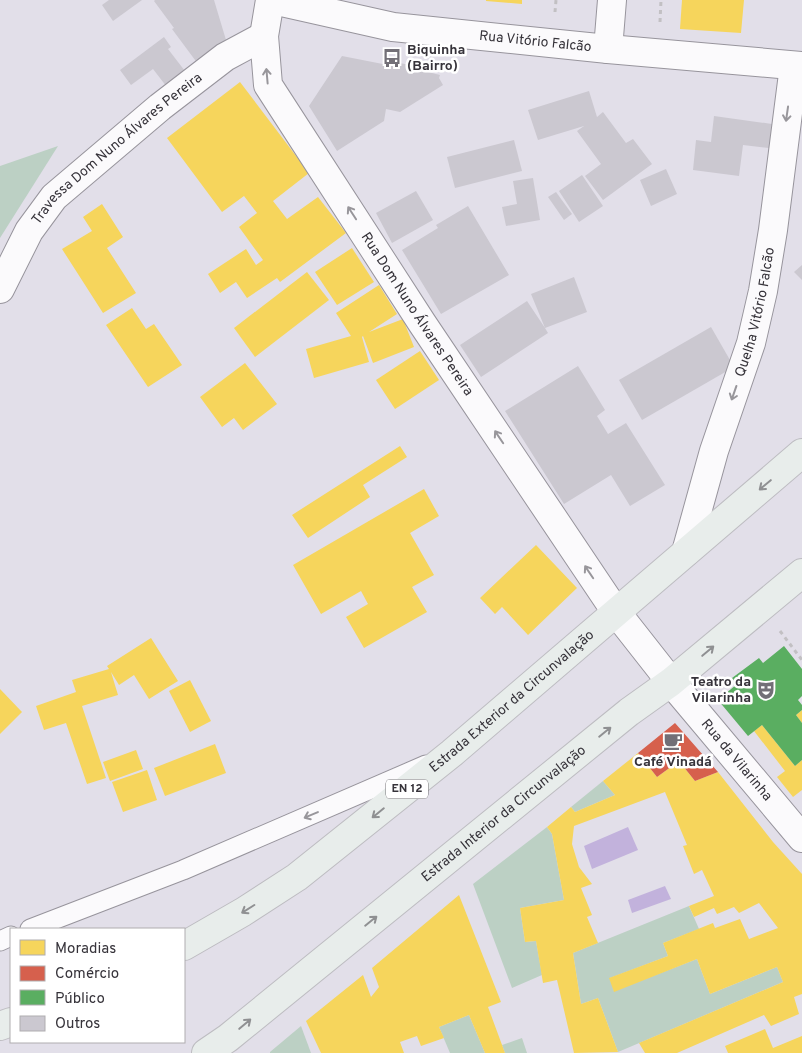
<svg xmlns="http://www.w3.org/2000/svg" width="802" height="1053" viewBox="0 0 802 1053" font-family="Overpass,sans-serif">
<rect width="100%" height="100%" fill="#e2dfe9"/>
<!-- green -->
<g fill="#bcd0c4">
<polygon points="58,146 0,238 0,166"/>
<polygon points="603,781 615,795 575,812 571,807"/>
<polygon points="547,827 552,834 564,900 520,908 525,942 536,941 542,975 512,988 473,884"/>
<polygon points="689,906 699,929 663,943 668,956 610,978 614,991 697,959 710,994 777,967 783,982 618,1052 598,998 581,1004 573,953"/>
<polygon points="469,1015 485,1053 450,1053 439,1027"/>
<polygon points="301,1026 311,1053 270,1053 270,1052"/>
<polygon points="522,1038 527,1053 505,1053 502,1045"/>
</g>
<!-- water -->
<g fill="#c2b2dc">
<polygon points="628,827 638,850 592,869 584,846"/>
<polygon points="665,886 671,899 632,913 628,900"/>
</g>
<!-- homes -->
<g fill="#f6d55c">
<polygon points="486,0 522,0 522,4 486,1"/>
<polygon points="682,0 744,0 741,33 680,29"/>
<polygon points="240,82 309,173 273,201 287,219 318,197 346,233 280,282 277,278 247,298 236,282 220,293 208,274 246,249 256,265 263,260 239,227 257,213 244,196 222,212 167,138"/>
<polygon points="102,204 123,237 107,248 136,293 103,313 62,249 92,231 83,217"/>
<polygon points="352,248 374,282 337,305 315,272"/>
<polygon points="307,272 329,300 255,357 234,328"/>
<polygon points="379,285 397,314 369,332 403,319 414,347 373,363 363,336 362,337 369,362 314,378 306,349 351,336 336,313"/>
<polygon points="132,308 146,329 154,324 182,365 148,387 106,325"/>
<polygon points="420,351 439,380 395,409 376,380"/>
<polygon points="245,363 277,404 243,430 234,418 222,427 200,397"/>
<polygon points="400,446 407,457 363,485 370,497 308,538 292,515"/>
<polygon points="424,489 439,516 410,533 434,575 412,587 427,612 364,648 346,617 368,604 361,591 321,614 293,565"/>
<polygon points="536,545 577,588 528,635 502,607 495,614 480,598"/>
<polygon points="151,638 178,681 149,699 134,675 119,685 111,672 118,695 82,706 106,778 87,784 66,723 44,730 36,706 76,692 72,680 109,669 107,666"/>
<polygon points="190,680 211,721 190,732 169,691"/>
<polygon points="0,689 22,712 0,734"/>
<polygon points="802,710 802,723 796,715"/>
<polygon points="762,725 795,766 802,760 802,790 793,797 777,777 785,771 754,731"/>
<polygon points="215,744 226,773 165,796 154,768"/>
<polygon points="136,750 143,769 110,781 103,762"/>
<polygon points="638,753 657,777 679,761 695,781 718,772 773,842 802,874 802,994 794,997 799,1014 771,1026 764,1015 677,1053 645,1053 639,1043 783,982 777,967 710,994 697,959 614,992 609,978 668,956 663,943 713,923 715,928 740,919 749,939 778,928 759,903 739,913 734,907 717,914 714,908 694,917 689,906 714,896 702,870 694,874 683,846 687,845 665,792 574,826 572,844 579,867 592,884 581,888 592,915 587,917 598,943 573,953 581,1004 598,998 618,1052 574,1053 557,980 543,983 536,941 525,942 520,908 564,900 552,834 547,827 571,807 575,812 615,795 603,781"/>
<polygon points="147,770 157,800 123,812 112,782"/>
<polygon points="459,895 501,1002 488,1007 505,1053 485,1053 469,1015 439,1027 444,1038 421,1046 417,1036 400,1042 404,1053 321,1053 306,1021 363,975 371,997 379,987 372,968"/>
<polygon points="765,1029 773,1048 802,1036 802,1053 728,1053 725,1046"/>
</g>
<!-- shops -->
<polygon fill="#d6604d" points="675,723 718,772 695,781 679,761 657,777 638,753"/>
<!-- public -->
<polygon fill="#5aae61" points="784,646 802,669 802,696 798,700 802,705 802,710 796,715 802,723 802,760 795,766 762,725 748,736 718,700 737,684 732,678 759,658 763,663"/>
<!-- building -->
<g fill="#cbc8d0">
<polygon points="109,0 142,0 113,21 102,5"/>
<polygon points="155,0 214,0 226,40 198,64 172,29 174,28 154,1"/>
<polygon points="164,37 171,47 168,49 188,75 170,91 153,69 131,85 120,70"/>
<polygon points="342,56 398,67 399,63 429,68 428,72 440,75 439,78 443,85 400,112 386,109 384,121 337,151 309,106"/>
<polygon points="589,91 597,117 603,112 626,143 633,139 652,164 603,200 585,176 601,164 577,131 584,126 538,140 528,110"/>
<polygon points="714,116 772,124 769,148 743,145 739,176 693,170 696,140 711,142"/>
<polygon points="514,140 522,171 455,188 447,157"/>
<polygon points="666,169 677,194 651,206 640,180"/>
<polygon points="582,175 603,206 579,222 559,191"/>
<polygon points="533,178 540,220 506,226 502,207 517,204 513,181"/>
<polygon points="416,191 433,220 392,243 376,213"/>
<polygon points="556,192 572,214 564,220 548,197"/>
<polygon points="468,206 509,275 441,314 402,250 438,228 436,225"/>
<polygon points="802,265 802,280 794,272"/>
<polygon points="574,277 587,312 545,328 548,333 481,377 460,345 527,301 545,328 531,294"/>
<polygon points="711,327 734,367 642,420 619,380"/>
<polygon points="578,366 605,410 597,416 608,434 626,423 665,485 630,506 611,475 564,504 505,411"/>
</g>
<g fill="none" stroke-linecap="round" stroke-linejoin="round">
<!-- service casing -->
<g stroke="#97949c" stroke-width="21">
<g id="service">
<polyline points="30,929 183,870 426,765"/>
<polyline points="0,941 11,936"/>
</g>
</g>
<!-- minor casing -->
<g stroke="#97949c" stroke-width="30">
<g id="minor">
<path id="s1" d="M273,0L393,27L608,49L802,66"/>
<polyline points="608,49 612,0"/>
<path id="s2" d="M0,289L29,231L54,197L160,107L225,57L264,36"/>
<path id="s3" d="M686,552L714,451L751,343L763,291L773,230L794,66"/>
</g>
</g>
<!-- tertiary casing -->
<g stroke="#97949c" stroke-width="30">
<g id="tertiary">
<path id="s4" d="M270,0L264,36L268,85L422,323L616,612"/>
</g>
</g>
<!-- secondary casing -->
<g stroke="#97949c" stroke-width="30">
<g id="secondary">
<path id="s5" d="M616,612L671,682L802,838"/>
</g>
</g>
<!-- primary casing -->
<g stroke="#bdbcc1" stroke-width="30">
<g id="primary">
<path id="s6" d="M184,946L243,912L297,877L452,753L802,453"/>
<polyline points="0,1026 11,1022"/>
<path id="s7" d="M206,1053L228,1038L629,712L671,682L802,573"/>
</g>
</g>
<!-- path -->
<g stroke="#c2c0c3" stroke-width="3" stroke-dasharray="4 4" stroke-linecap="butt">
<polyline points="555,12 556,0"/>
<polyline points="660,22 661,0"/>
<polyline points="780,631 802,660"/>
</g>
<!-- service -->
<use href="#service" stroke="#fbfafc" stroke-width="19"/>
<!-- minor -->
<use href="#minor" stroke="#fbfafc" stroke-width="28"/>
<!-- tertiary -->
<use href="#tertiary" stroke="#fbfafc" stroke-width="28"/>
<!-- secondary -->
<use href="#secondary" stroke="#fbfafc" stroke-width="28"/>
<!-- primary -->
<use href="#primary" stroke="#e8edeb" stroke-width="28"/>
</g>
<!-- one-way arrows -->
<defs><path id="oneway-shaft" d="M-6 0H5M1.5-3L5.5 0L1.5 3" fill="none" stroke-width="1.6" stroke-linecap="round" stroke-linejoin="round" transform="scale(1.25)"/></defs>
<g stroke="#98969b">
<use href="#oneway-shaft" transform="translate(267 76) rotate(-95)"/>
<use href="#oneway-shaft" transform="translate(787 114) rotate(98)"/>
<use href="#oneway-shaft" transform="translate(352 213) rotate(-123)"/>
<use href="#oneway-shaft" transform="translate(734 393) rotate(109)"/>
<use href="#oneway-shaft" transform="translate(499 437) rotate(-124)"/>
<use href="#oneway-shaft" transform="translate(589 572) rotate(-124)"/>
<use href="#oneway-shaft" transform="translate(311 815) rotate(157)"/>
</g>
<g stroke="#8f9092">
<use href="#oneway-shaft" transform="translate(765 485) rotate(140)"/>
<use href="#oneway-shaft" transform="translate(708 651) rotate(-40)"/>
<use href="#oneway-shaft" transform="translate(605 732) rotate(-39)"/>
<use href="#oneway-shaft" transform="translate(378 813) rotate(141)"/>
<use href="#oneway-shaft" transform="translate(248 909) rotate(148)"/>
<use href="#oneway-shaft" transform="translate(371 921) rotate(-39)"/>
<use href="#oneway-shaft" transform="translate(245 1024) rotate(-40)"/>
</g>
<!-- icons -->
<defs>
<g id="bus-bare" transform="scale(1.5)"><path d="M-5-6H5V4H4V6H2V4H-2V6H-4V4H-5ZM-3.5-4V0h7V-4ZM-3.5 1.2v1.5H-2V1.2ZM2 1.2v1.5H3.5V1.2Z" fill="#726f77" stroke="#fff" stroke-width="2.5" paint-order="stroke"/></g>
<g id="theatre-bare" transform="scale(1.5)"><path d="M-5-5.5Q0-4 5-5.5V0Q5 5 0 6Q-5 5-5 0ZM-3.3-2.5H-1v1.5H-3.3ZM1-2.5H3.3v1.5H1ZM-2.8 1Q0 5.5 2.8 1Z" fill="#726f77" stroke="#fff" stroke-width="2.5" paint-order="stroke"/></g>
<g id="cafe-bare" transform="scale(1.5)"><path d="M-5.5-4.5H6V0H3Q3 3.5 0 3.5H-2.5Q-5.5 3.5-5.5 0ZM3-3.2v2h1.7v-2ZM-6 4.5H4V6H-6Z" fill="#726f77" stroke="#fff" stroke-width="2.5" paint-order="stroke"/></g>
</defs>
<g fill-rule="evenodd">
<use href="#bus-bare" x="392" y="58"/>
<use href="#theatre-bare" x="766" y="690"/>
<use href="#cafe-bare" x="673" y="741"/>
</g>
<g text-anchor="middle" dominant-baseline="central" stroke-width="5" stroke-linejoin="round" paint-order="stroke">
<!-- shield labels -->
<rect fill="#fff" stroke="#727075" stroke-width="1" x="386" y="779.5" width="42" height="19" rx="4"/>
<g font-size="12" font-weight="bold" fill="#36333a">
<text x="407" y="789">EN 12</text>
</g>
<!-- street labels -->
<g font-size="14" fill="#36333a" stroke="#fff">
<text stroke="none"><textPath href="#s1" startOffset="266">Rua Vitório Falcão</textPath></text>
<text stroke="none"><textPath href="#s2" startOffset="186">Travessa Dom Nuno Álvares Pereira</textPath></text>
<text stroke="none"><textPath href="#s3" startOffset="250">Quelha Vitório Falcão</textPath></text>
<text stroke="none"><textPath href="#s4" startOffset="359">Rua Dom Nuno Álvares Pereira</textPath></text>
<text stroke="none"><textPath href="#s6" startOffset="410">Estrada Exterior da Circunvalação</textPath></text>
<text stroke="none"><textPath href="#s5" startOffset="191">Rua da Vilarinha</textPath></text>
<text stroke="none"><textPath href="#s7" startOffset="382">Estrada Interior da Circunvalação</textPath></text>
</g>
<!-- poi labels -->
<g font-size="14" font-weight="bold" fill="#36333a" stroke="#fff" text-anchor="start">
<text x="407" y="50">Biquinha<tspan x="407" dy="16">(Bairro)</tspan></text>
<text x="751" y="682" text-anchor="end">Teatro da<tspan x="751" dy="16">Vilarinha</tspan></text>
<text x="673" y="762" text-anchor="middle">Café Vinadá</text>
</g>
</g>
<!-- legend -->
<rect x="10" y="928" width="175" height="115" fill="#ffffff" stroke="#afadb0"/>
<rect x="20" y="940" width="25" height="15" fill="#f6d55c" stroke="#afadb0"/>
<text x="55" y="953" font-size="15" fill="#36333a">Moradias</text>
<rect x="20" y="966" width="25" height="15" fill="#d6604d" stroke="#afadb0"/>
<text x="55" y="978" font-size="15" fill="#36333a">Comércio</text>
<rect x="20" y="990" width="25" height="15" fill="#5aae61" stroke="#afadb0"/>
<text x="55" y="1003" font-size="15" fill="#36333a">Público</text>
<rect x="20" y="1016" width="25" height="15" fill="#cbc8d0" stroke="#afadb0"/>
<text x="55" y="1028" font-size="15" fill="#36333a">Outros</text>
</svg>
